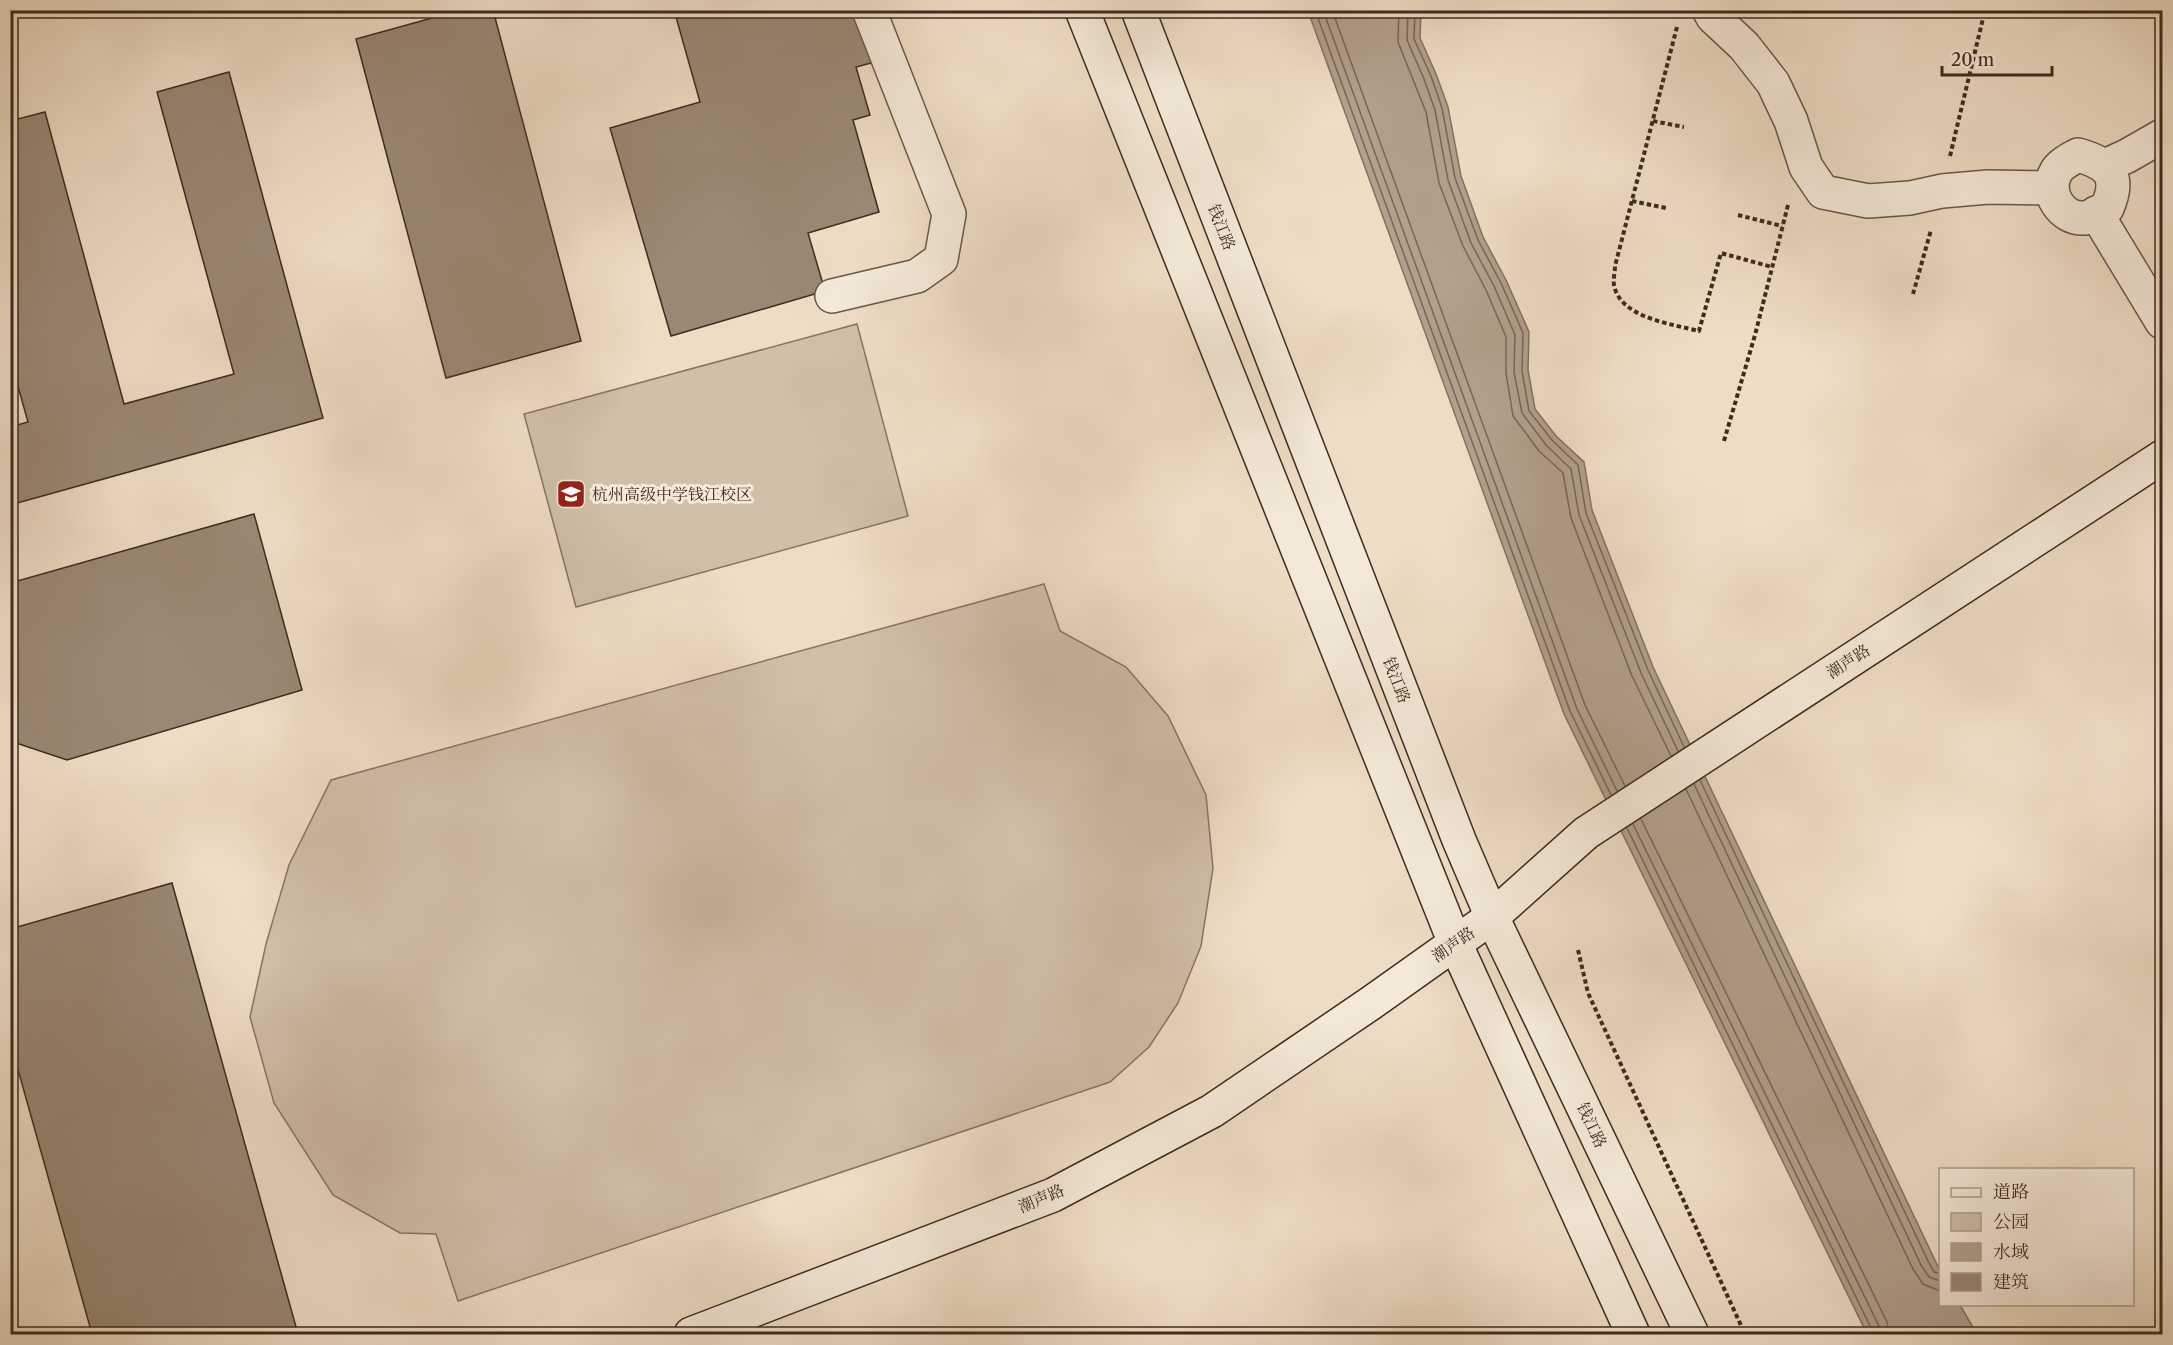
<svg xmlns="http://www.w3.org/2000/svg" width="2173" height="1345" viewBox="0 0 2173 1345" font-family="'Libre Caslon Text','Noto Serif SC',serif">
<rect width="100%" height="100%" fill="#eeddc5"/>
<filter id="stains"><feTurbulence type="fractalNoise" baseFrequency=".00333" numOctaves="4"/><feColorMatrix values="0 0 0 0 .2 0 0 0 0 .09 0 0 0 0 .02 0 0 0 .5 -.17"/></filter>
<radialGradient id="worn" r=".72"><stop offset=".6" stop-color="#630" stop-opacity="0"/><stop offset="1" stop-color="#630" stop-opacity=".3"/></radialGradient>
<!-- green -->
<g fill="#d0bfa9" stroke="#867564" stroke-width="1.5">
<polygon points="857,324 908,516 576,607 524,414"/>
<polygon points="1044,584 1060,631 1126,667 1168,716 1206,795 1213,868 1201,946 1178,1003 1149,1047 1110,1082 458,1301 436,1234 400,1233 333,1195 274,1103 250,1017 266,944 289,865 331,780"/>
</g>
<!-- water -->
<polygon fill="#b1a08d" stroke="#827161" stroke-width="1.5" points="1308,11 1421,11 1420,38 1436,74 1448,107 1461,176 1483,237 1506,280 1529,332 1528,370 1535,409 1556,436 1584,462 1592,510 1653,667 1940,1271 1940,1304 1960,1305 1977,1334 1867,1334 1564,714"/>
<g fill="none" stroke-linecap="round" stroke-linejoin="round">
<!-- shore -->
<g stroke="#766656" stroke-width="1.5">
<polyline points="1315,10 1570,711 1611,795"/>
<polyline points="1323,10 1577,709 1617,791"/>
<polyline points="1332,10 1585,705 1625,786"/>
<polyline points="1399,10 1398,42 1426,112 1439,183 1463,246 1486,290 1506,337 1506,373 1513,416 1539,451 1563,473 1571,518 1632,676 1671,756"/>
<polyline points="1408,10 1407,40 1424,79 1435,110 1448,180 1471,243 1494,286 1515,335 1514,372 1522,413 1546,445 1571,469 1579,515 1641,673 1678,751"/>
<polyline points="1415,10 1414,39 1431,76 1442,108 1455,178 1478,240 1501,283 1523,333 1522,371 1529,411 1552,440 1578,465 1586,513 1648,670 1684,747"/>
<polyline points="1700,780 1928,1261 1934,1272 1940,1273"/>
<polyline points="1694,784 1921,1265 1929,1277 1940,1281"/>
<polyline points="1686,789 1913,1269 1923,1284 1940,1291"/>
<polyline points="1641,819 1887,1322 1889,1334"/>
<polyline points="1633,824 1879,1326 1880,1334"/>
<polyline points="1627,828 1872,1330 1872,1334"/>
</g>
</g>
<!-- building -->
<g fill="#998875" stroke="#3c2b1f" stroke-width="1.5">
<polygon points="461,10 493,10 581,341 446,378 356,39"/>
<polygon points="674,10 859,10 875,62 856,67 870,115 853,120 879,212 808,233 825,291 671,336 610,128 700,102"/>
<polygon points="229,72 323,418 10,505 10,427 28,422 10,358 10,121 45,112 124,404 234,374 157,92"/>
<polygon points="254,514 302,690 67,760 10,741 10,583"/>
<polygon points="172,883 298,1334 92,1334 10,1041 10,929"/>
</g>
<g fill="none" stroke-linecap="round" stroke-linejoin="round">
<!-- street casing -->
<g stroke="#685848" stroke-width="36">
<g id="street">
<polyline points="1709,10 1713,17 1744,46 1773,83 1791,121 1806,167 1823,192 1868,201 1910,198 1942,191 1988,187 2052,188"/>
<path d="M2078,155C2110,164 2121,176 2107,208C2100,211 2092,217 2085,218C2062,220 2044,193 2056,172C2060,164 2071,159 2078,155Z"/>
<polyline points="2105,166 2127,156 2162,136"/>
<polyline points="2096,213 2162,322"/>
<polyline points="832,296 917,276 941,259 949,214 869,10"/>
</g>
</g>
<!-- secondary casing -->
<g stroke="#3c2b1f" stroke-width="36">
<g id="secondary">
<polyline points="1082,10 1455,943 1633,1334"/>
<polyline points="1138,10 1459,840 1492,917 1692,1334"/>
<polyline points="691,1334 1053,1195 1212,1111 1371,1003 1492,917 1586,833 2162,457"/>
</g>
</g>
<!-- path -->
<g stroke="#3c2b1f" stroke-width="4" stroke-dasharray="4.5 3" stroke-linecap="butt">
<path d="M1677,27L1615,266C1615,272 1613,279 1614,285C1620,318 1672,324 1699,331L1721,253L1772,267"/>
<polyline points="1653,121 1684,127"/>
<polyline points="1950,156 1985,10"/>
<polyline points="1632,201 1666,208"/>
<polyline points="1738,215 1782,226"/>
<polyline points="1913,294 1931,230"/>
<polyline points="1724,441 1755,335 1788,205"/>
<polyline points="1578,950 1588,993 1745,1334"/>
</g>
<!-- street -->
<use href="#street" stroke="#f4e9d9" stroke-width="33"/>
<!-- secondary -->
<use href="#secondary" stroke="#f4e9d9" stroke-width="33"/>
</g>
<!-- icons -->
<defs>
<g id="school-square" transform="scale(1.5)"><rect x="-9" y="-9" width="18" height="18" rx="4" fill="#8f2418" stroke="#f4e9d9"/><path d="M0-5L7-2L0 1L-7-2ZM-4 1L0 2.5L4 1V4Q0 6-4 4Z" fill="#fff"/></g>
</defs>
<g fill-rule="evenodd">
<use href="#school-square" x="571" y="494"/>
</g>
<g text-anchor="middle" dominant-baseline="central" stroke-width="6" stroke-linejoin="round" paint-order="stroke">
<!-- street labels -->
<g font-size="16" fill="#3c2b1f" stroke="#f4e9d9">
<text transform="translate(1222 227) rotate(69)">钱江路</text>
<text transform="translate(1848 661) rotate(-33)">潮声路</text>
<text transform="translate(1397 680) rotate(69)">钱江路</text>
<text transform="translate(1453 944) rotate(-35)">潮声路</text>
<text transform="translate(1592 1125) rotate(65)">钱江路</text>
<text transform="translate(1041 1198) rotate(-23)">潮声路</text>
</g>
<!-- poi labels -->
<g font-size="16" fill="#3c2b1f" stroke="#f4e9d9" text-anchor="start">
<text x="592" y="494">杭州高级中学钱江校区</text>
</g>
</g>
<!-- margin -->
<rect width="2173" height="1345" fill="none" stroke="#eeddc5" stroke-width="36"/>
<rect x="12" y="12" width="2149" height="1321" fill="none" stroke="#3c2b1f" stroke-width="3"/>
<rect x="18" y="18" width="2137" height="1309" fill="none" stroke="#3c2b1f" stroke-width="1.5"/>
<!-- legend -->
<rect x="1939" y="1168" width="195" height="138" fill="#f4e9d9" stroke="#aa9d8f" stroke-width="1.5"/>
<rect x="1951" y="1188" width="30" height="9" fill="#f4e9d9" stroke="#aa9d8f" stroke-width="1.5"/>
<text x="1993" y="1198" font-size="18" fill="#3c2b1f">道路</text>
<rect x="1951" y="1213" width="30" height="18" fill="#d0bfa9" stroke="#aa9d8f" stroke-width="1.5"/>
<text x="1993" y="1228" font-size="18" fill="#3c2b1f">公园</text>
<rect x="1951" y="1243" width="30" height="18" fill="#b1a08d" stroke="#aa9d8f" stroke-width="1.5"/>
<text x="1993" y="1258" font-size="18" fill="#3c2b1f">水域</text>
<rect x="1951" y="1273" width="30" height="18" fill="#998875" stroke="#aa9d8f" stroke-width="1.5"/>
<text x="1993" y="1288" font-size="18" fill="#3c2b1f">建筑</text>
<!-- scale -->
<path d="M1942 66v9h110v-9" fill="none" stroke="#3c2b1f" stroke-width="3"/>
<text x="1951" y="66" font-size="18" fill="#3c2b1f" stroke="#f4e9d9" stroke-width="4.5" paint-order="stroke">20 m</text>
<rect width="100%" height="100%" filter="url(#stains)"/>
<rect width="100%" height="100%" fill="url(#worn)"/>
</svg>
